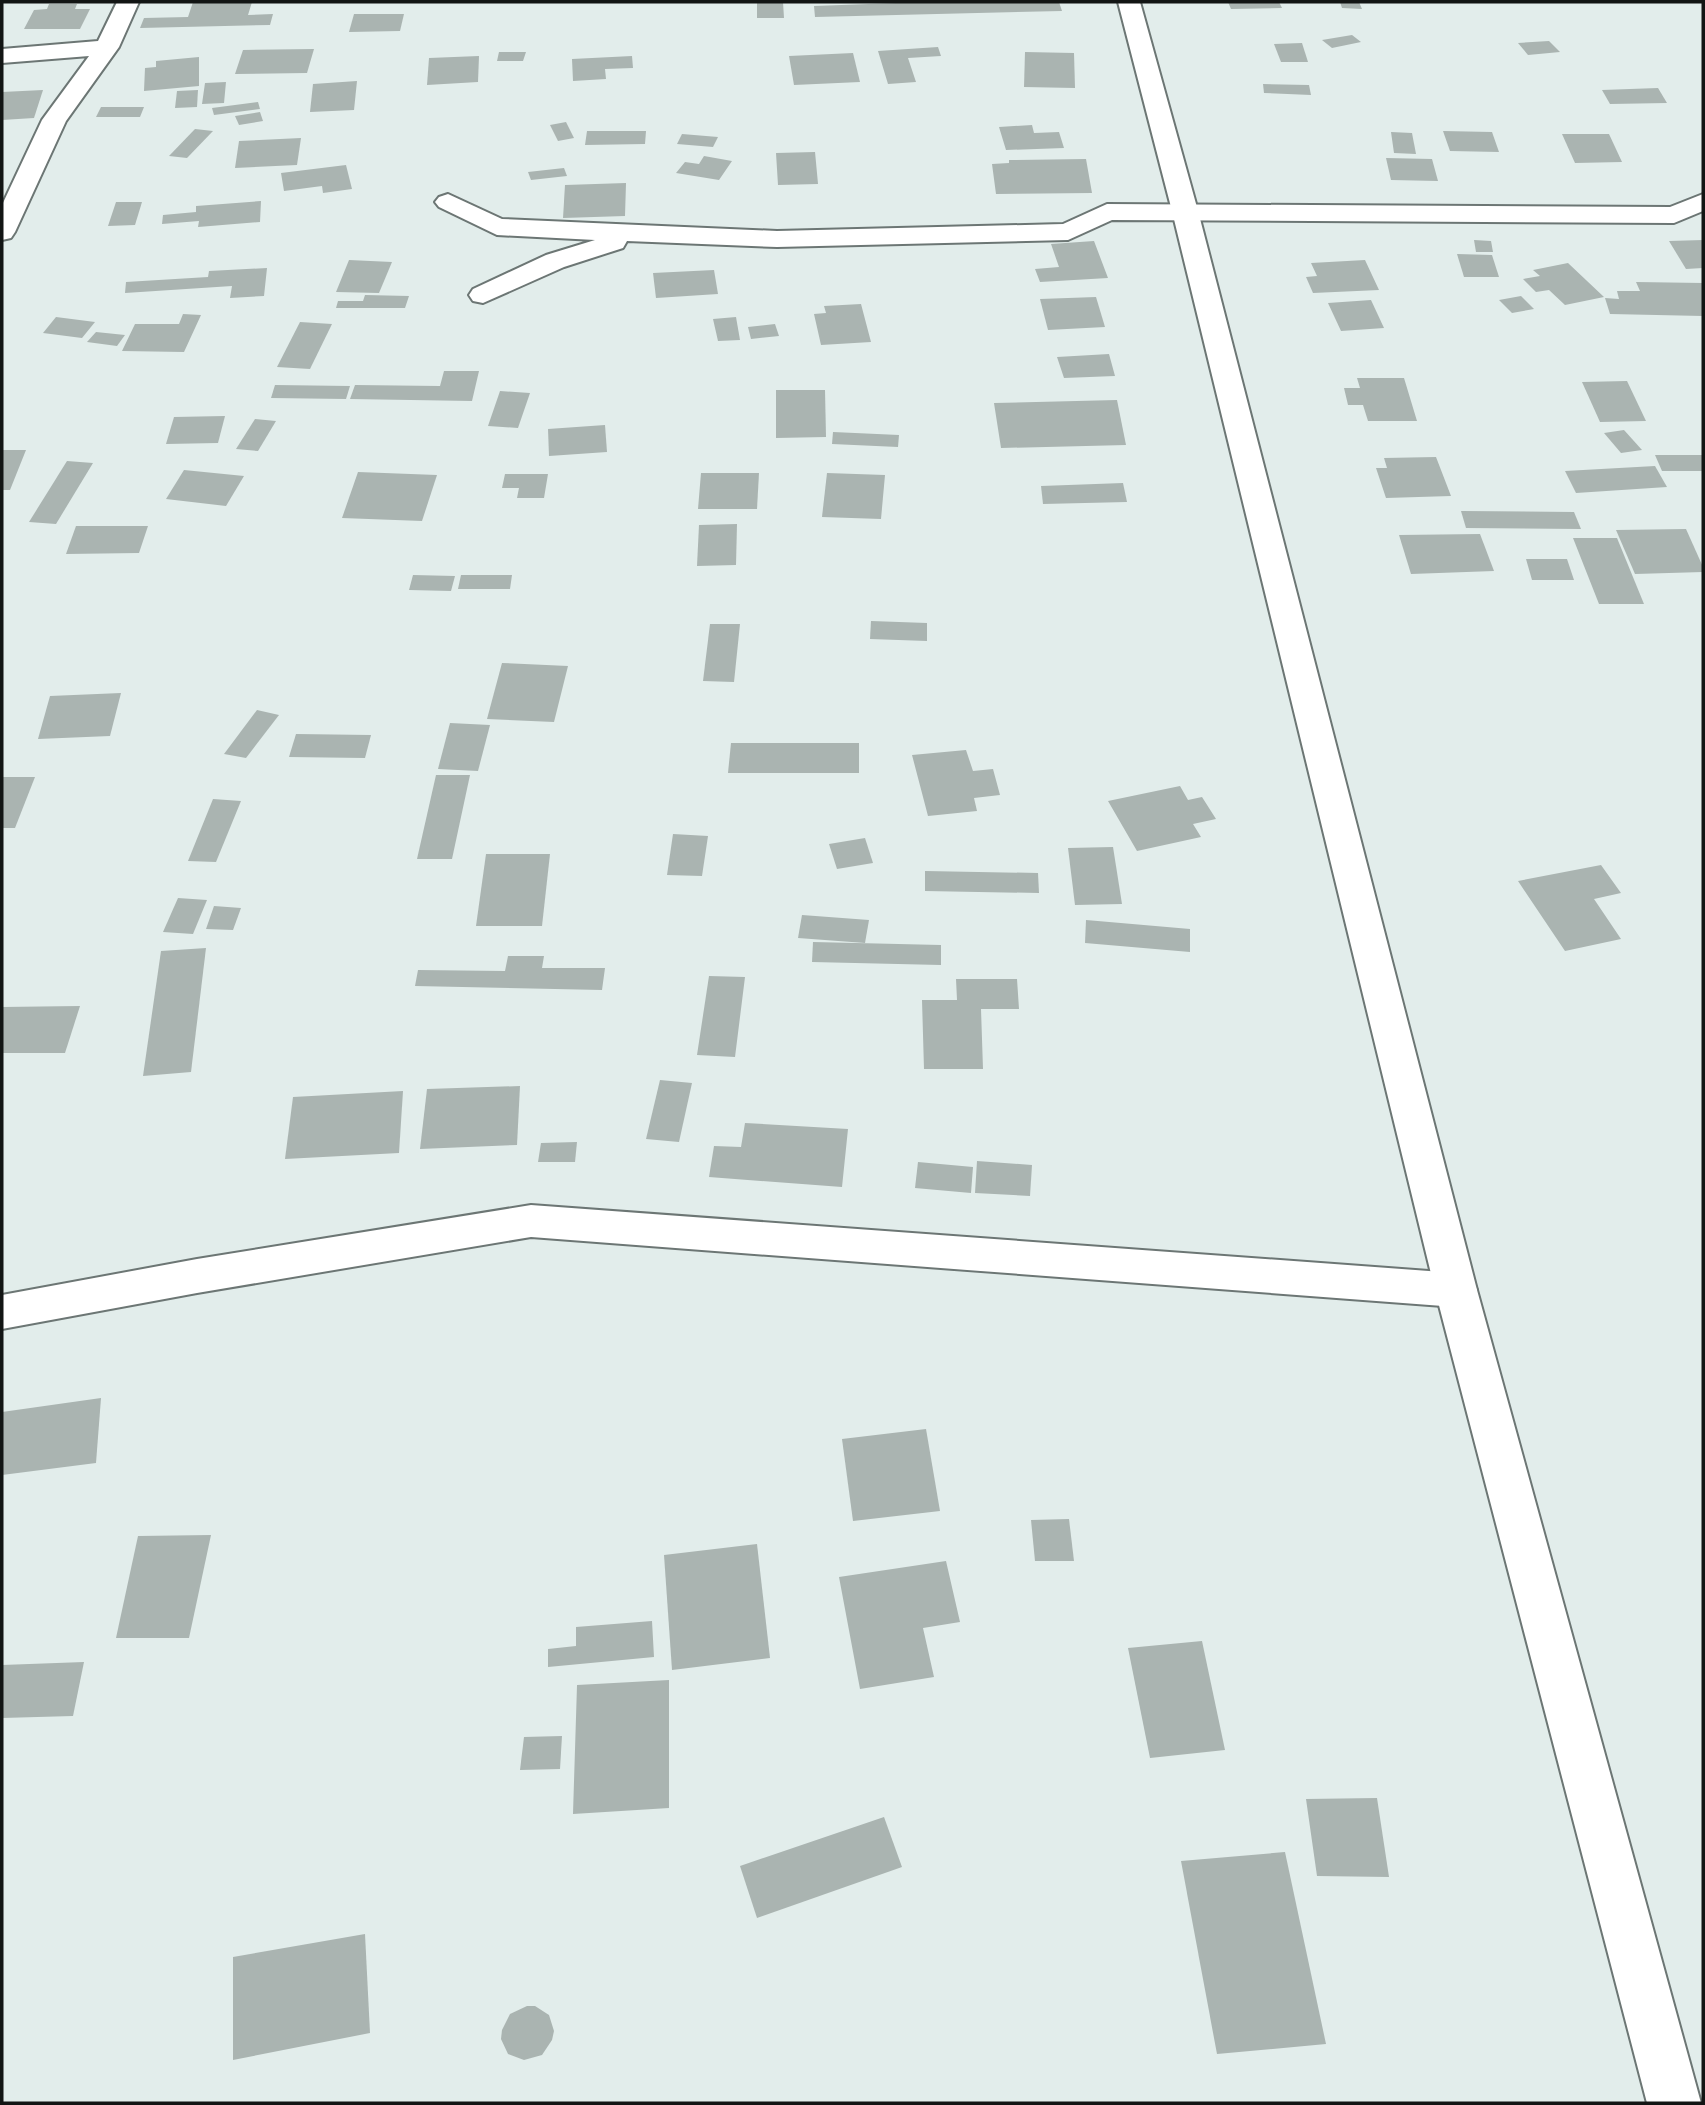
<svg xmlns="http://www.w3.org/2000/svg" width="1705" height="2105" viewBox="0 0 1705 2105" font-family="'Space Grotesk',sans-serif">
<rect width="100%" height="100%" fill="#e2edeb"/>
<!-- building -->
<g fill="#aab4b1">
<polygon points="193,2 252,2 248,15 273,14 270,25 140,28 144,18 188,17"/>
<polygon points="757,2 783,2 784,18 757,18"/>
<polygon points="923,2 1059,2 1062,11 815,17 814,6"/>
<polygon points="1228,2 1279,2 1282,8 1231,9"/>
<polygon points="1340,2 1359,2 1362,9 1342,8"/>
<polygon points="49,4 77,4 75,9 90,9 80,29 24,29 34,10 47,9"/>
<polygon points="354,14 404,14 400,31 349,32"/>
<polygon points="1352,35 1361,42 1332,48 1322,40"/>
<polygon points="1549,41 1560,52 1528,55 1518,43"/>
<polygon points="1302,43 1308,62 1281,62 1274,44"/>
<polygon points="938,47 941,56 908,58 916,82 888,84 878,51"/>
<polygon points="314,49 307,73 235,74 243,50"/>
<polygon points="499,52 526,52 523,61 497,61"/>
<polygon points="1025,52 1074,53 1075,88 1024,87"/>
<polygon points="853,53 860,82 794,85 789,56"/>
<polygon points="479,56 478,82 427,85 429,58"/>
<polygon points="632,56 633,68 605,69 606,79 573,81 572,59"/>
<polygon points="199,57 199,86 144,91 145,68 156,67 156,61"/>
<polygon points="357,81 354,110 310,112 313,84"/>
<polygon points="226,82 224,103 202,104 205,83"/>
<polygon points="1263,84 1309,85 1311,95 1264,93"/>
<polygon points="1658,88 1667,103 1610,104 1602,90"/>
<polygon points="43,90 34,118 2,120 2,92"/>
<polygon points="198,90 197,107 175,108 177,91"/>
<polygon points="258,102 260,109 214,115 212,108"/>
<polygon points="101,107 144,107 140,117 96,117"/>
<polygon points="260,112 263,121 239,125 235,116"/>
<polygon points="566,122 574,138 558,141 550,125"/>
<polygon points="1032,125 1034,133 1059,132 1064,148 1006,150 999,127"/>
<polygon points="195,129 213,131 187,158 169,156"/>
<polygon points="587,131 646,131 645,144 585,145"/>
<polygon points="1443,131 1492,132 1499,152 1450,151"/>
<polygon points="1391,132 1412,133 1416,154 1394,153"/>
<polygon points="682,134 718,137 713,147 677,144"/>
<polygon points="1562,134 1609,134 1622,162 1575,163"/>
<polygon points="301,138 297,165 235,168 239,141"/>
<polygon points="815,152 818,184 778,185 776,153"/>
<polygon points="704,156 732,161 719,180 676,173 685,162 699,164"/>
<polygon points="1386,158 1432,159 1438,181 1391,180"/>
<polygon points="1086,159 1092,193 996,194 992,164 1009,163 1009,160"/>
<polygon points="346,165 352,189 323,193 322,186 284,191 281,173"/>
<polygon points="564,168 567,176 531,180 528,172"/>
<polygon points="626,183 625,216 563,218 565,185"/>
<polygon points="261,201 260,222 198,227 199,221 162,224 163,215 196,212 196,206"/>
<polygon points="116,202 142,202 135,225 108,226"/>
<polygon points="1474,240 1491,241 1493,252 1476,252"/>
<polygon points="1703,240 1703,268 1686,269 1669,241"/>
<polygon points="1094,241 1108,278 1040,282 1035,269 1059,267 1051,244"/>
<polygon points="1457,254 1492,255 1499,277 1464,277"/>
<polygon points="349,260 392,262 379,293 336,292"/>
<polygon points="1365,260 1379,290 1313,293 1306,277 1317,276 1311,263"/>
<polygon points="1568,263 1604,297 1565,305 1549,290 1536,292 1523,279 1540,276 1533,270"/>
<polygon points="267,268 264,296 230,298 232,286 125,293 126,282 208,277 209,271"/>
<polygon points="714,270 718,294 656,298 653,273"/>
<polygon points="1636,282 1703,283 1703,316 1610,314 1605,298 1619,299 1617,291 1640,291"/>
<polygon points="365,295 409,296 405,308 336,308 338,301 363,301"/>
<polygon points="1521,296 1534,309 1512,313 1499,300"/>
<polygon points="1096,297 1105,327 1048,330 1040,299"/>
<polygon points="1371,300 1384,328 1341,331 1328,303"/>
<polygon points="861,304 871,342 821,345 814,314 826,313 824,306"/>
<polygon points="183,314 201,315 184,352 122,351 135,324 179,324"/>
<polygon points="56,317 95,322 82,338 43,333"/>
<polygon points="736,317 740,340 718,341 713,319"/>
<polygon points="300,322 332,324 310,369 277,367"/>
<polygon points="775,324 779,336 751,339 748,327"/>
<polygon points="96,332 125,335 117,346 87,342"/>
<polygon points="1109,354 1115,376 1064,378 1057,357"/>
<polygon points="444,371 479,371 472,401 350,399 355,385 440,386"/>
<polygon points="1357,378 1404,378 1417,421 1368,421 1363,405 1348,405 1344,388 1360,388"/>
<polygon points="1627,381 1646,421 1600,422 1582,382"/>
<polygon points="275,385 350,386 346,399 271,398"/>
<polygon points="776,390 825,390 826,437 776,438"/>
<polygon points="500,391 530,393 518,428 488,426"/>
<polygon points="1117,400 1126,445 1001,448 994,403"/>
<polygon points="225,416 218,443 166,444 174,417"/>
<polygon points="255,419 276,421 258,451 236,449"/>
<polygon points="605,425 607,452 549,456 548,429"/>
<polygon points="1624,430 1642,450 1621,453 1604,433"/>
<polygon points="833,432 899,435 898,447 832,444"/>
<polygon points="2,450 26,450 10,490 2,490"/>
<polygon points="1655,455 1703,455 1703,471 1662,471"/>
<polygon points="1436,457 1451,496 1386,498 1376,468 1387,468 1384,458"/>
<polygon points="67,461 93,463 56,524 29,522"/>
<polygon points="1655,466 1667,487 1576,493 1565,471"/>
<polygon points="184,470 244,476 226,506 166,499"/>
<polygon points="358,472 437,475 422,521 342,518"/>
<polygon points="701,473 759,473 757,509 698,509"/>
<polygon points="827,473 885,475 881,519 822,517"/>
<polygon points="505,474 548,474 544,498 517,498 519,488 502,488"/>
<polygon points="1123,483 1127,502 1043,504 1041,486"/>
<polygon points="1461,511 1574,512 1581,529 1466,528"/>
<polygon points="737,524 736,565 697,566 699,525"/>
<polygon points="76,526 148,526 139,553 66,554"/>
<polygon points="1686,529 1703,567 1703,572 1635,574 1616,530"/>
<polygon points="1480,534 1494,571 1411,574 1399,535"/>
<polygon points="1573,538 1617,538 1644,604 1599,604"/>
<polygon points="1526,559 1567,559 1574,580 1532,580"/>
<polygon points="413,575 455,576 451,591 409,590"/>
<polygon points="461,575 512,575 510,589 458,589"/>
<polygon points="871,621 927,623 927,641 870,639"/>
<polygon points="710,624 740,624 734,682 703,681"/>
<polygon points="502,663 568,666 554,722 487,719"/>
<polygon points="121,693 110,736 38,739 50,696"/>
<polygon points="257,710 279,715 246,758 224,754"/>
<polygon points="450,723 490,725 478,771 438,769"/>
<polygon points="296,734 371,735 365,758 289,757"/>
<polygon points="731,743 859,743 859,773 728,773"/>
<polygon points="966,750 973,771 993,769 1000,795 974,798 977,811 928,816 912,755"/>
<polygon points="436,775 470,775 452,859 417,859"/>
<polygon points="2,777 35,777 15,828 2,828"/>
<polygon points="1180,786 1188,800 1202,797 1216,819 1193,824 1201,837 1137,851 1108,801"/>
<polygon points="213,799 241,801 216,862 188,861"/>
<polygon points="673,834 708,836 702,876 667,875"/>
<polygon points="865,838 873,863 837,869 829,844"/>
<polygon points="1113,847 1122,904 1075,905 1068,848"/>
<polygon points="486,854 550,854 542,926 476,926"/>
<polygon points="1601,865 1621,893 1594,899 1621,939 1565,951 1518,881"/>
<polygon points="925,871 1038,873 1039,893 925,891"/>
<polygon points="178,898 207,900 193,934 163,932"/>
<polygon points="214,906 241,908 233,930 206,929"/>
<polygon points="802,915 869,920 865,943 798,938"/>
<polygon points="1086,920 1190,929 1190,952 1085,943"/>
<polygon points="813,942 941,945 941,965 812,962"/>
<polygon points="206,948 191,1072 143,1076 161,951"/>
<polygon points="508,956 544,956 542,968 605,968 602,990 415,986 418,970 505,971"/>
<polygon points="709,976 745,977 735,1057 697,1055"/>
<polygon points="956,979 1017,979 1019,1009 981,1009 983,1069 924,1069 922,1000 957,1000"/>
<polygon points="80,1006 65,1053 2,1053 2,1007"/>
<polygon points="660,1080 692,1083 679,1142 646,1139"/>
<polygon points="520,1086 517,1145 420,1149 427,1089"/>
<polygon points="403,1091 399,1153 285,1159 293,1097"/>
<polygon points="745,1123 848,1129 842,1187 709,1177 714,1146 741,1147"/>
<polygon points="577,1142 575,1162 538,1162 541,1143"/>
<polygon points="977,1161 1032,1165 1030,1196 975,1193"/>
<polygon points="918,1162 973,1167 971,1193 915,1188"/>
<polygon points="101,1398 96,1463 2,1475 2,1412"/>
<polygon points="926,1429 940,1511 853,1521 842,1439"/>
<polygon points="1069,1519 1074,1561 1035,1561 1031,1520"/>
<polygon points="211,1535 189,1638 116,1638 138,1536"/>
<polygon points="757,1544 770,1658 672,1670 664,1555"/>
<polygon points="946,1561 960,1622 923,1628 934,1677 860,1689 839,1577"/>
<polygon points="652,1621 654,1657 548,1667 548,1649 576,1646 576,1627"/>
<polygon points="1202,1641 1225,1750 1150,1758 1128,1648"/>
<polygon points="84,1662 73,1716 2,1718 2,1665"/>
<polygon points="669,1680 669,1808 573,1814 577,1685"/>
<polygon points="562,1736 560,1769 520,1770 524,1737"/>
<polygon points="1377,1798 1389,1877 1317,1876 1306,1799"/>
<polygon points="884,1817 902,1867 757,1918 740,1866"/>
<polygon points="1285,1852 1326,2044 1217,2054 1181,1861"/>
<polygon points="365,1934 370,2033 233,2060 233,1957"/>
<polygon points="527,2006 535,2006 549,2015 554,2031 552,2040 542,2055 524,2060 508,2054 501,2039 502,2030 510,2014"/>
</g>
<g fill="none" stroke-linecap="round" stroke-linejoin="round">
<!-- minor casing -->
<g stroke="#6c7674" stroke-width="4">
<g id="minor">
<polygon points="117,2 139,2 119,47 66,121 15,232 11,238 2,240 2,205 42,120 89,56 2,63 2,49 98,41"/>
<polygon points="448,194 502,219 777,231 1063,224 1107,204 1670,207 1703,194 1703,211 1674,223 1112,220 1068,240 777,247 627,241 623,248 564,267 483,303 473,301 469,295 473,289 546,255 595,240 497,235 439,207 435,202 439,197"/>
<polygon points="531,1205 1456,1273 1471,1278 1477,1290 1471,1302 1456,1307 531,1237 197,1293 2,1329 2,1295 197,1259"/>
</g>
</g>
<!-- major casing -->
<g stroke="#6c7674" stroke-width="4">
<polygon id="major" points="1118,2 1140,2 1198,211 1477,1290 1701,2103 1647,2103 1435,1290 1172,211"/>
</g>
<!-- minor -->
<use href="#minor" fill="#fff" fill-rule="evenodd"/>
<!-- major -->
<use href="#major" fill="#fff" fill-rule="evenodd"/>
</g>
<!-- border -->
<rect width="1705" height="2105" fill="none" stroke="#121514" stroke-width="7"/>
</svg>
